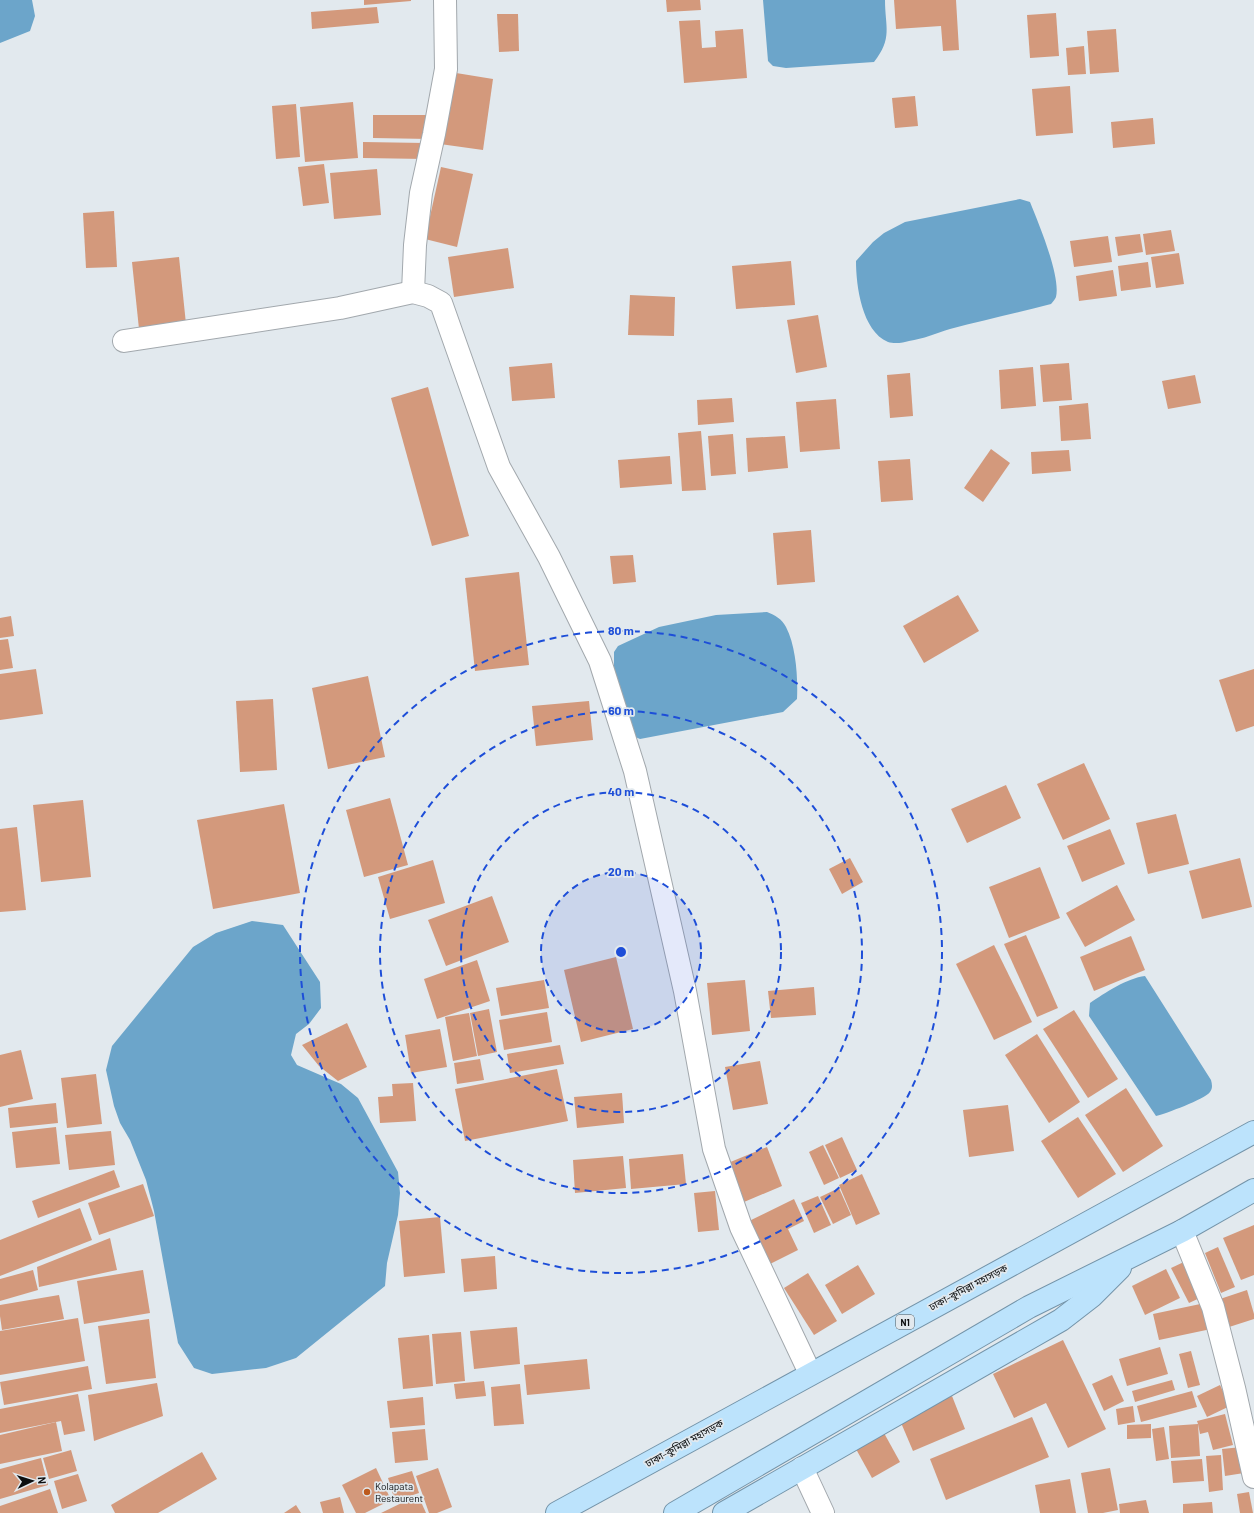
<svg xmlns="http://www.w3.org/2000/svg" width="1254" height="1513" viewBox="0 0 1254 1513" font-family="Barlow,'Noto Sans Bengali',sans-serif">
<rect width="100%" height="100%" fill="#e2e9ee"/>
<!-- water -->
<g fill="#6ca5ca">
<polygon points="0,0 32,0 35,16 30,31 0,43"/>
<path d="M763,0H885C885,27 893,38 874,62L786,68L773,66L768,61Z"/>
<path d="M1020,199L1030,202C1038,222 1061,276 1056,297C1055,299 1053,302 1051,304C1017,313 984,320 950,329C937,333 923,339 909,341C903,343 894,344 888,342C862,331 856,286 856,261L873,242L884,233L905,222Z"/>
<path d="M767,612C775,615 782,619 786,627C796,646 798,677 797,699L783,712L640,739L633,736L614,675V652L618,646L659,627L716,615Z"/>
<polygon points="252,921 283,925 320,982 321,1008 309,1024 296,1034 291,1055 297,1065 341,1084 358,1098 398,1172 400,1193 398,1215 387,1263 385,1286 296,1358 266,1368 212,1374 194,1368 178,1343 154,1211 146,1180 130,1140 120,1123 114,1106 106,1070 112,1046 193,947 216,933"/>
<path d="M1145,976L1211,1080C1212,1084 1213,1088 1210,1092C1205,1099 1165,1114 1156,1116L1089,1016L1090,1003C1105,993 1127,978 1145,976Z"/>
</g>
<!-- building -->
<g fill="#d3997c">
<polygon points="364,0 411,0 411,1 364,5"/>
<polygon points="666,0 700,0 701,10 667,12"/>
<polygon points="894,0 956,0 959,50 943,51 941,26 896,29"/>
<polygon points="377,7 379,23 312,29 311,12"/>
<polygon points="1056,13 1059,56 1030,58 1027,15"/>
<polygon points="497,14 518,14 519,51 499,52"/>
<polygon points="700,20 702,48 716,47 715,31 743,29 747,78 684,83 679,21"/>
<polygon points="1116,29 1119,72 1090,74 1087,31"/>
<polygon points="1084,46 1086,74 1068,75 1066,48"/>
<polygon points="450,72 493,79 483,150 440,144"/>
<polygon points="1070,86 1073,133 1036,136 1032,89"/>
<polygon points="915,96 918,126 895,128 892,98"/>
<polygon points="353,102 358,158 305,162 300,107"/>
<polygon points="296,104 300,157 276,159 272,106"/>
<polygon points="373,115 430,115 430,139 373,138"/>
<polygon points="1153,118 1155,144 1113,148 1111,122"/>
<polygon points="363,142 425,143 425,159 363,158"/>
<polygon points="324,164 329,203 303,206 298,167"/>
<polygon points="441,167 473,174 457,247 425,239"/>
<polygon points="377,169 381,215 334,219 330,173"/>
<polygon points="114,211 117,267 86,268 83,213"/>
<polygon points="1171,230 1175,251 1146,255 1143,234"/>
<polygon points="1140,234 1143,252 1118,256 1115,237"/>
<polygon points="1108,236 1112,262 1074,267 1070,241"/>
<polygon points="508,248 514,288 454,297 448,257"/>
<polygon points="1179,253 1184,284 1156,288 1151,257"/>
<polygon points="179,257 186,324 139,329 132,262"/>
<polygon points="791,261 795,305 736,309 732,266"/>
<polygon points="1148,262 1151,287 1121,291 1118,266"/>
<polygon points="1113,270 1117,296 1079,301 1076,276"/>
<polygon points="630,295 675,297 674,336 628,335"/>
<polygon points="818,315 827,367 796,373 787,320"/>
<polygon points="552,363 555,398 512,401 509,367"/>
<polygon points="1069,363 1072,400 1043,402 1040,365"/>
<polygon points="1033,367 1036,406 1001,409 999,370"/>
<polygon points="910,373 913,416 890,418 887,375"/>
<polygon points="1195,375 1201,403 1168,409 1162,381"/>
<polygon points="428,387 469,536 432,546 391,398"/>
<polygon points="732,398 734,422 698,425 697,400"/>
<polygon points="836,399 840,449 800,452 796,402"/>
<polygon points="1088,403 1091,439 1061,441 1059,406"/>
<polygon points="701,431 706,490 682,491 678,433"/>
<polygon points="733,434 736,474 711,476 708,436"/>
<polygon points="785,436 788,468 748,472 746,438"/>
<polygon points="991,449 1010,463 983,502 964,488"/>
<polygon points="1069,450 1071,471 1032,474 1031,452"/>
<polygon points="670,456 672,484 620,488 618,460"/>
<polygon points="910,459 913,500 881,502 878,461"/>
<polygon points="811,530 815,582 777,585 773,533"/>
<polygon points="633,555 636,582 613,584 610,556"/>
<polygon points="519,572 529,665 475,671 465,578"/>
<polygon points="958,595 979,631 924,663 903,626"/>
<polygon points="11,616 14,636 0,638 0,618"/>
<polygon points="8,639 13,668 0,670 0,640"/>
<polygon points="36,669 43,714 0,720 0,674"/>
<polygon points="1254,669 1254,726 1236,732 1219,680"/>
<polygon points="368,676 385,757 328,769 312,688"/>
<polygon points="273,699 277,770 240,772 236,701"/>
<polygon points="589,701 593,740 536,746 532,706"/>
<polygon points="1084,763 1110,819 1063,840 1037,784"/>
<polygon points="1006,785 1021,818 967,843 951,809"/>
<polygon points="390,798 408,865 364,877 346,810"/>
<polygon points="83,800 91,877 41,882 33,805"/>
<polygon points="284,804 300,893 213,909 197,820"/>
<polygon points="1176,814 1189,864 1148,874 1136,823"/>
<polygon points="17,827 26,910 0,912 0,829"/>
<polygon points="1110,829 1125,864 1082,882 1067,846"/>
<polygon points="850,858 863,882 842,894 829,869"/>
<polygon points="1240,858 1252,907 1202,919 1189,871"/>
<polygon points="433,860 445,903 390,919 378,877"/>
<polygon points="1040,867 1060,918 1009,938 989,887"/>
<polygon points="1117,885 1135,920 1085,947 1066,913"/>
<polygon points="492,896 509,942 446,966 428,920"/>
<polygon points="1026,935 1058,1008 1037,1017 1004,944"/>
<polygon points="1131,936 1145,970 1094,991 1080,957"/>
<polygon points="994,945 1032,1022 994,1040 956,964"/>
<polygon points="616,957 633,1029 581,1042 564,970"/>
<polygon points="477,960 490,1001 437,1019 424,979"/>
<polygon points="544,980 549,1008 501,1016 496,988"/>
<polygon points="745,980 750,1031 712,1035 707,983"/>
<polygon points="814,987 816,1015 771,1018 768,991"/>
<polygon points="489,1009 497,1052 478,1056 470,1013"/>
<polygon points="1074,1010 1118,1079 1088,1098 1043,1029"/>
<polygon points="547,1012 552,1042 504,1050 499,1020"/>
<polygon points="469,1013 477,1056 453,1061 445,1017"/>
<polygon points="347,1023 367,1067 338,1081 319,1066 302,1045"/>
<polygon points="440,1029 447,1067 411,1073 405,1035"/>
<polygon points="1037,1034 1080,1102 1049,1123 1005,1055"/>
<polygon points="560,1045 564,1064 510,1073 507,1054"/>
<polygon points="21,1050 33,1099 0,1107 0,1055"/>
<polygon points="480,1059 484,1080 457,1084 454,1063"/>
<polygon points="760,1061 768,1104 733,1110 725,1067"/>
<polygon points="557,1069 568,1121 465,1141 455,1089"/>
<polygon points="96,1074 102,1124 67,1128 61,1078"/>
<polygon points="413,1083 416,1121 380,1123 378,1097 393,1096 392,1084"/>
<polygon points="1126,1088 1163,1146 1123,1172 1085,1115"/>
<polygon points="622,1093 624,1123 577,1128 574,1097"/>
<polygon points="56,1103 58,1123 10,1128 8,1108"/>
<polygon points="1008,1105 1014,1151 969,1157 963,1110"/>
<polygon points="1078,1117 1116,1174 1078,1198 1041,1141"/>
<polygon points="56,1127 60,1164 16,1168 12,1132"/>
<polygon points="111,1131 115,1165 69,1170 65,1135"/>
<polygon points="842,1137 857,1170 840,1178 825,1145"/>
<polygon points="823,1145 839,1178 824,1185 809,1152"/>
<polygon points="767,1147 782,1186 744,1202 728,1163"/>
<polygon points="683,1154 686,1184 631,1189 629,1159"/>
<polygon points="623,1156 626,1188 575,1193 573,1160"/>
<polygon points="114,1170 120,1187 38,1218 32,1201"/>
<polygon points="862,1174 880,1214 856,1225 839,1185"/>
<polygon points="143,1184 154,1216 99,1235 88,1203"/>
<polygon points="839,1188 851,1215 833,1224 820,1197"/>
<polygon points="715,1191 719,1230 698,1232 694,1193"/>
<polygon points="818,1196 831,1225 814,1233 801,1203"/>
<polygon points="794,1199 804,1221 788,1229 798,1250 768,1265 747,1222"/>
<polygon points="80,1208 92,1240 0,1276 0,1240"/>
<polygon points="440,1217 445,1273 404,1277 399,1221"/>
<polygon points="1254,1225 1254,1275 1241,1280 1223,1238"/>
<polygon points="110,1238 117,1270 39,1287 37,1267"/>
<polygon points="1218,1247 1235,1287 1221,1293 1205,1253"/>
<polygon points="495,1256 497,1289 464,1292 461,1259"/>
<polygon points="1186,1261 1204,1296 1189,1303 1171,1268"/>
<polygon points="858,1265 875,1294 842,1314 825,1285"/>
<polygon points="1166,1269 1180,1298 1145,1315 1132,1286"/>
<polygon points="33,1270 38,1290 0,1301 0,1279"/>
<polygon points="143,1270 150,1313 84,1324 77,1281"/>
<polygon points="808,1273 837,1321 814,1335 784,1288"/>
<polygon points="1247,1290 1254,1314 1254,1319 1226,1328 1217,1300"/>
<polygon points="59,1295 64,1319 2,1330 0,1316 0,1305"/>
<polygon points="1205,1303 1211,1329 1159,1340 1153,1314"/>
<polygon points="78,1318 85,1361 0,1375 0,1331"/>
<polygon points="149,1319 156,1378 106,1384 98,1326"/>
<polygon points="517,1327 520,1364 474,1369 470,1331"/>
<polygon points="461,1332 465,1381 436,1384 432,1334"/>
<polygon points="429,1335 433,1386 403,1389 398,1338"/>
<polygon points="1063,1340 1106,1429 1068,1448 1046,1403 1014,1418 993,1374"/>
<polygon points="1160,1347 1168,1374 1127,1386 1119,1359"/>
<polygon points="1191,1351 1200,1385 1188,1388 1179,1354"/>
<polygon points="587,1359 590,1389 527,1395 524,1365"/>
<polygon points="88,1366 92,1389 4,1405 0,1382"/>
<polygon points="1112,1375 1124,1401 1104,1411 1092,1384"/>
<polygon points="1172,1380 1175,1390 1135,1402 1132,1391"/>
<polygon points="484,1381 486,1396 456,1399 454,1384"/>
<polygon points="157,1383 163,1416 94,1441 88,1395"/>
<polygon points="520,1384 524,1424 494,1426 491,1387"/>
<polygon points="1220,1385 1230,1406 1207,1417 1197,1396"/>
<polygon points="1192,1391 1197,1407 1141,1422 1137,1406"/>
<polygon points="78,1394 85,1431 64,1435 61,1421 0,1433 0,1409"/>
<polygon points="952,1396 965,1429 913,1451 899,1418"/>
<polygon points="423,1397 425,1425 390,1428 387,1401"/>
<polygon points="1133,1406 1135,1422 1118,1425 1116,1409"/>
<polygon points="1225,1414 1233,1445 1213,1450 1208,1432 1200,1434 1198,1424 1200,1456 1171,1458 1169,1426 1198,1424 1197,1421"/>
<polygon points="1032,1417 1049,1457 946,1500 930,1459"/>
<polygon points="56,1422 62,1451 0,1464 0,1435"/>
<polygon points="1151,1424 1151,1438 1127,1439 1127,1425"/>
<polygon points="1164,1427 1169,1459 1156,1461 1152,1429"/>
<polygon points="425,1429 428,1460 395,1463 392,1432"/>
<polygon points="884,1433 900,1462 872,1478 856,1449"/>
<polygon points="1242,1447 1244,1473 1225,1476 1222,1449"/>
<polygon points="71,1450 77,1471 49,1479 43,1458"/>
<polygon points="202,1452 217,1479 158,1513 115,1513 111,1505"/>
<polygon points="1221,1455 1223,1490 1209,1492 1206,1456"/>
<polygon points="41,1458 48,1485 0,1499 0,1469"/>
<polygon points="1202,1459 1204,1481 1173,1483 1171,1461"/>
<polygon points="376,1468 391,1500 365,1513 356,1513 342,1485"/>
<polygon points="438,1468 452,1507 437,1513 429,1513 416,1476"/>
<polygon points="1110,1468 1118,1510 1103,1513 1088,1513 1081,1473"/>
<polygon points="412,1471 419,1493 395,1501 388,1478"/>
<polygon points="78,1474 87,1501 62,1509 54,1481"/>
<polygon points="1070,1479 1076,1513 1040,1513 1035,1485"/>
<polygon points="50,1489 58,1513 0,1513 0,1506"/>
<polygon points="1249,1492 1253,1513 1240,1513 1237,1494"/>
<polygon points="418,1495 426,1513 381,1513"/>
<polygon points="340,1497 344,1513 323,1513 320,1502"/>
<polygon points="1146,1500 1149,1513 1120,1513 1119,1504"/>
<polygon points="1212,1502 1213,1513 1183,1513 1183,1504"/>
<polygon points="296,1505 301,1513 284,1513"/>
</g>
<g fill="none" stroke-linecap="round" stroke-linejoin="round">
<!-- minor casing -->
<g stroke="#a2a8ad" stroke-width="24">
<g id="minor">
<polyline points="413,292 415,245 421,193 434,134 446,69 445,0"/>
<polyline points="124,341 340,308 413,292 428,296 441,303 499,467 549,557 600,661 635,771 685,991 714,1149 741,1227 810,1373"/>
<polyline points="1182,1231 1213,1307 1234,1388 1254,1477"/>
<polyline points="802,1468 823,1513"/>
</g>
</g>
<!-- trunk casing -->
<g stroke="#7494a9" stroke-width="24">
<g id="trunk">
<polyline points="557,1513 1254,1132"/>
<polyline points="675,1513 1029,1307 1182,1231 1254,1190"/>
<polyline points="724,1513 1061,1320 1092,1296 1120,1268"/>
</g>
</g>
<!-- minor -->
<use href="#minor" stroke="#fff" stroke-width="22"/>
<!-- trunk -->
<use href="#trunk" stroke="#bce3fc" stroke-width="22"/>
</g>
<!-- distance rings -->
<circle cx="621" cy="952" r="80" fill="#1d4ed8" fill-opacity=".12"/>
<g fill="none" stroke="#1d4ed8" stroke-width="2" stroke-dasharray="7 5">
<circle cx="621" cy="952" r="80"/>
<circle cx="621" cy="952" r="160"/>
<circle cx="621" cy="952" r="241"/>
<circle cx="621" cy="952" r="321"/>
</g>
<!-- markers -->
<circle fill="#bc5a1e" stroke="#e2e9ee" stroke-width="1.5" cx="367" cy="1492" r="4"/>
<g text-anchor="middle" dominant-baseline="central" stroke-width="3.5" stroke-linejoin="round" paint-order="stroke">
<!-- shield labels -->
<rect fill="#e2e9ee" stroke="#4d5053" stroke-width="1" x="896" y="1315" width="18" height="14" rx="3"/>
<g font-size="9" font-weight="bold" fill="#0d0f10">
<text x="905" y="1322">N1</text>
</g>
<!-- street labels -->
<g font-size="10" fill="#0d0f10" stroke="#e2e9ee">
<text transform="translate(968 1287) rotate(-28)">ঢাকা–কুমিল্লা মহাসড়ক</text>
<text transform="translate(684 1443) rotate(-29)">ঢাকা–কুমিল্লা মহাসড়ক</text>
</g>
<!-- poi labels -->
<g font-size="10" fill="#0d0f10" stroke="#e2e9ee" text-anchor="start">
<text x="375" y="1486">Kolapata<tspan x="375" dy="12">Restaurent</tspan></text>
</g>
</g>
<circle cx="621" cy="952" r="6" fill="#1d4ed8" stroke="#e2e9ee" stroke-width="2"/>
<g font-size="12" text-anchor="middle" font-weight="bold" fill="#1d4ed8" stroke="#e2e9ee" stroke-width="3.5" stroke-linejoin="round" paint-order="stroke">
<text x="621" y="635">80 m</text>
<text x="621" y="715">60 m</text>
<text x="621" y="796">40 m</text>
<text x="621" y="876">20 m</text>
</g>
<!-- north arrow -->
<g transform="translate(32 1481) rotate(86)" stroke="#e2e9ee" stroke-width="3" paint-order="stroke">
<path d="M0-3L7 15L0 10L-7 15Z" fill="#0d0f10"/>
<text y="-6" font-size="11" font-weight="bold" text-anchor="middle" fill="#0d0f10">N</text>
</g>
</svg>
